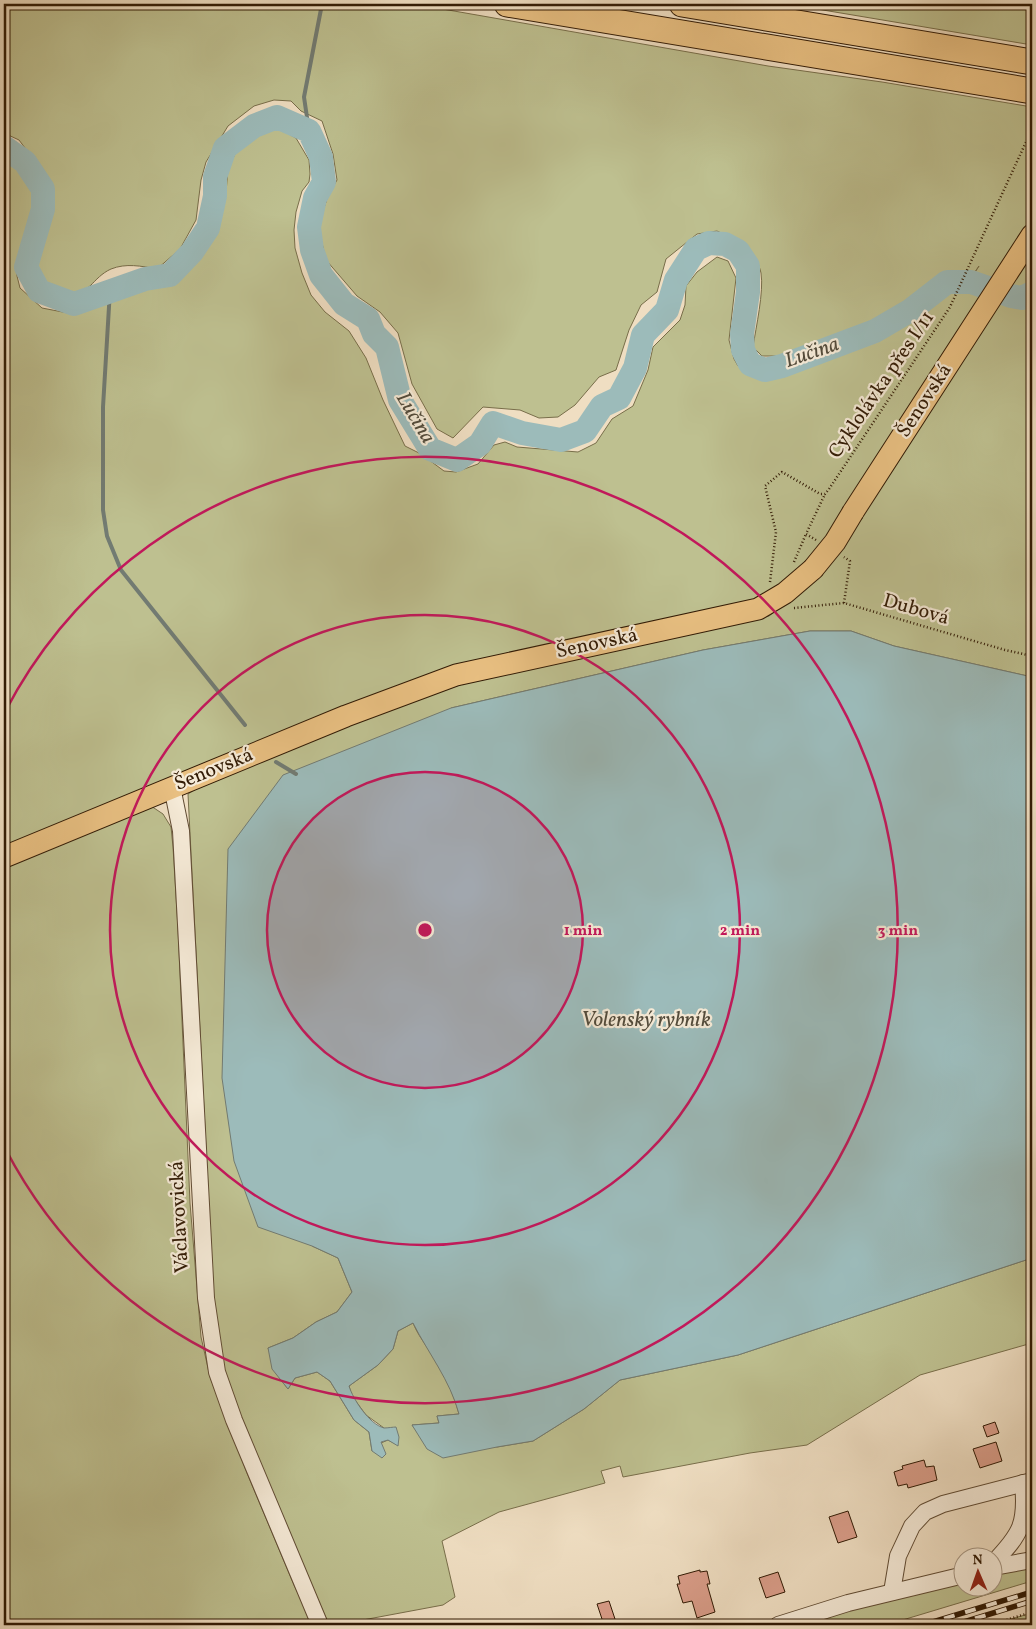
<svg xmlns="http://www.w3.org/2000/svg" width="1036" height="1629" viewBox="0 0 1036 1629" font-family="Vollkorn,serif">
<rect width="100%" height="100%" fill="#efdec2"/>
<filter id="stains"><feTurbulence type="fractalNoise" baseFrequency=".004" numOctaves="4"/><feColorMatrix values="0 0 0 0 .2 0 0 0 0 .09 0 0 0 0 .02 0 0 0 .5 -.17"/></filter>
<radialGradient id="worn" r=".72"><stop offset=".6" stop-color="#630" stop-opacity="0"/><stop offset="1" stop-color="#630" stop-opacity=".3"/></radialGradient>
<!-- green -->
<g fill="#bec090" stroke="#786e4a">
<path d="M4,4H414L768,66L882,82L1032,107V220L812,558L782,584L748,604L507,653L4,848V157L19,170L34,192L37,204L17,263V276L20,288L42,308L73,314L152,287L176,282L195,261L218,229L226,193L228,167L237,151L263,131L273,128L281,130L296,138L309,160L310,174L309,182L302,191L296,212L294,230L295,248L302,273L311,295L325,312L349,331L366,358L383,400L405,446L421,454L444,471L456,472L478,464L494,445L505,442L517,447L578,452L596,443L612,419L633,406L648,370L653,347L680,320L685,305L686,286L697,272L717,257L728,261L736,278L729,340L734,359L738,366L745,373L755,376H768L830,356L877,335L917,310L949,285H967L979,266L970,279L945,280L910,307L889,320L779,356H762L753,347C756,327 764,292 761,273C757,252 734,239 717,231L697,234L666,259L657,292L641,305L629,330L616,370L599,377L575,405L558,417L539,418L520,410L483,407L453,438L437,429L412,384L398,333L380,312L357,296L326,260L318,226L328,196L337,180L333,154L322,121L301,111L291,101L274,100L254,106L228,126L206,162L201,180L196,220L180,249L157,269C141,266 126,263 111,269C102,273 96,280 90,286C76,298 61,291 46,287L36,265L53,207L52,184L19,140L4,133Z"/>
<polygon points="787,4 1032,4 1032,45"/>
<polygon points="1032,252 1032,287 1022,293 1008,290"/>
<path d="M1002,300L1025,306L1032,303V677L894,646L851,631H810L703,650L451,708L312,1246L338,1258L352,1292L337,1312L316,1322L293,1338L268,1348L282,1381L288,1389L295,1378L317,1372L330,1381L354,1420L369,1432L372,1451L381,1443L388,1440L398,1445L384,1428L366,1415L352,1396L349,1386L378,1365L393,1349L398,1331L413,1323C417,1333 421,1338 427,1347C441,1367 453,1391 459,1414L437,1416L439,1423L412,1425L419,1434L497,1447L533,1441L584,1409L620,1380L738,1355L1032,1258V1343L920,1375L807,1445L750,1453L623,1477L620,1466L601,1471L605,1483L499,1512L442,1541L455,1597L443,1605L336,1625H329L252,1449L222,1363L214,1305L188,794L219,775L407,701L516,668L769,616L812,583Z"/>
<polygon points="151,806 163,814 171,827 173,847 178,929 190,1203 201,1337 210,1377 247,1473 294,1585 313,1625 4,1625 4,868"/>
<polygon points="1032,1564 1032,1581 886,1625 800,1625 837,1610 963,1580 964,1586 994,1586 994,1573"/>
<polygon points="1032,1613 1032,1625 990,1625"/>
</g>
<!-- water -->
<path fill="#9cbbba" stroke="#727b72" d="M810,631H851L894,646L1032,677V1258L738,1355L620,1380L584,1409L533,1441L497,1447L443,1458L427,1449L412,1425L439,1423L437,1416L459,1414C450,1380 428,1353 413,1323L398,1331L393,1349L378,1365L349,1386C353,1399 369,1424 384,1428C388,1428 393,1427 396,1427L399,1437L398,1446L388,1440L381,1442L386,1454L382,1458L372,1451L369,1432L354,1420L330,1381L317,1372L295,1378L288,1389L272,1369L268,1348L293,1338L316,1322L337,1312L352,1292L338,1258L312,1246L258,1227L234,1161L222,1078L228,849L283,775L451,708L703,650Z"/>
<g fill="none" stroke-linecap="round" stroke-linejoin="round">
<!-- stream -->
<g stroke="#727b72" stroke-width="4">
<polyline points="309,131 304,97 322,4"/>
<polyline points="110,290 103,407 103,510 107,536 121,570 245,725"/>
<polyline points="276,762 296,774"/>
</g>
<!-- river -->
<polyline stroke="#9cbbba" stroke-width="24" points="4,147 25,162 43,189 43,209 26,267 39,291 74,304 145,279 170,275 192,252 208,228 215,196 215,177 225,148 254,126 277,117 309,131 321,157 324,182 315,198 309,227 312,250 321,275 344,304 368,319 374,334 387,347 400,400 430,449 457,460 480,444 493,423 522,433 561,440 585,431 602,406 619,398 635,368 643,335 667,310 676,280 696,249 709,243 725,244 738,251 748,266 748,292 742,334 743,350 750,364 765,370 782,366 875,331 911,310 947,282 971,282 1011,296 1022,298 1032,293"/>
</g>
<!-- building -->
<g fill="#d99d89" stroke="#321b05">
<polygon points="995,1422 999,1433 987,1437 983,1426"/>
<polygon points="996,1442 1002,1461 980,1468 973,1449"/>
<polygon points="924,1460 926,1467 934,1466 937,1480 908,1488 907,1484 898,1486 894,1472 903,1469 902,1466"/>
<polygon points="848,1511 857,1537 838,1543 829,1517"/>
<polygon points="700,1570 700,1572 707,1571 710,1584 707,1584 715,1612 697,1618 692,1601 683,1603 677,1584 680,1584 678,1576"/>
<polygon points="778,1572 785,1592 766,1598 759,1578"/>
<polygon points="609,1601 617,1625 604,1625 597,1604"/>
</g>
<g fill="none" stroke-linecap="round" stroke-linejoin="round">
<!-- minor casing -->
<g stroke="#614c34" stroke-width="18">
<g id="minor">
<polyline points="172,787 181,831 206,1298 217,1372 234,1420 320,1625"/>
<path d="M994,1562C1021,1534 1027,1523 1023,1483"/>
<polyline points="994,1567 1032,1560"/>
<polyline points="892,1592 898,1556 912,1526 925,1512 943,1504 1032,1481"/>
<polyline points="778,1625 848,1603 964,1575"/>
</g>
</g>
<!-- major casing -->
<g stroke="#321b05" stroke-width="23">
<g id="major">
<polyline points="853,512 1032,235"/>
<polyline points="4,857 346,716 456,675 758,609 785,593 813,569"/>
</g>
</g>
<!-- highway casing -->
<g stroke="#321b05" stroke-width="27">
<g id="highway">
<polyline points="507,4 1032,91"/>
<polyline points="682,4 1032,62"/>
</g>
</g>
<!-- path -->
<g stroke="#321b05" stroke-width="2.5" stroke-dasharray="1 2.5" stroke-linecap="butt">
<polyline points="816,540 806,534 825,494"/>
<polyline points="794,562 806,534"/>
<polyline points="770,582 776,532 765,486 782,472 820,494 825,494 829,489 950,307 1032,129"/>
<polyline points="844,603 850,561 844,557"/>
<polyline points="794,608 844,603 1005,650 1032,656"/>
<polyline points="990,1625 1032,1612"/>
</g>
<!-- minor -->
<use href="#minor" stroke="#f5ead7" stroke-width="16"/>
<!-- major -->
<use href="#major" stroke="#e8bf81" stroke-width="21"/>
<!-- highway -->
<use href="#highway" stroke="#e8bf81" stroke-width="25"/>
<!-- rail casing -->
<g stroke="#321b05" stroke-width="5.5">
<g id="rail">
<polyline points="923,1625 1032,1592"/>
<polyline points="954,1625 1032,1601"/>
</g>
</g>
<!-- rail -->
<use href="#rail" stroke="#f5ead7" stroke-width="4" stroke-dasharray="11" stroke-linecap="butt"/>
<!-- major-bridge casing -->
<g stroke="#321b05" stroke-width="23" stroke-linecap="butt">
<polyline id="major-bridge" points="813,569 835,542 853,512"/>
</g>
<!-- major-bridge -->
<use href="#major-bridge" stroke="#e8bf81" stroke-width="21"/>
</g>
<!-- distance rings -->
<circle cx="425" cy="930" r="158" fill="#c2185b" fill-opacity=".12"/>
<g fill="none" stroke="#c2185b" stroke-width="2.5">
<circle cx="425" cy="930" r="158"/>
<circle cx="425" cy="930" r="315"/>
<path d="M5 712A473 473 0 1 1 5 1148"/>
</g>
<g text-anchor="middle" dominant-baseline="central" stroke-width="4.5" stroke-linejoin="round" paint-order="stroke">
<!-- street labels -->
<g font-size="20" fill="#321b05" stroke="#f5ead7">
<text transform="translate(882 385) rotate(-56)">Cyklolávka přes I/11</text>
<text transform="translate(925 401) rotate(-57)">Šenovská</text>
<text transform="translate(916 610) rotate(16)">Dubová</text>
<text transform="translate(597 644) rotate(-12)">Šenovská</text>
<text transform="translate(214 770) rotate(-22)">Šenovská</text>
<text transform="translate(180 1217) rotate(-93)">Václavovická</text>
</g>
<!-- water labels -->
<g font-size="21" font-style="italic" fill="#524b3b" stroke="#f5ead7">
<text transform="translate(812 353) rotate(-19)">Lučina</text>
<text transform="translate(415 418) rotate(59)">Lučina</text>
<text x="646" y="1020">Volenský rybník</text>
</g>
</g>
<circle cx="425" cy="930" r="8" fill="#c2185b" stroke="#f5ead7" stroke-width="2.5"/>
<g font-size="15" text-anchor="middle" font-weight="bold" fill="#c2185b" stroke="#f5ead7" stroke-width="4.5" stroke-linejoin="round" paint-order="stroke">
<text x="583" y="935">1 min</text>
<text x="740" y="935">2 min</text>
<text x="898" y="935">3 min</text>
</g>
<!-- margin -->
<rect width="1036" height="1629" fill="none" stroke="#efdec2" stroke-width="20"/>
<rect x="5" y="5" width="1026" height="1619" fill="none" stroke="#321b05" stroke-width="2.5"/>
<rect x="10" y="10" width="1016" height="1609" fill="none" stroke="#321b05"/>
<!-- north arrow -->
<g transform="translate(978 1572) rotate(358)"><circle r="24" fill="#f5ead7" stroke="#a79783"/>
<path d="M0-4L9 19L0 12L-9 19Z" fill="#8f2418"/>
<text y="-8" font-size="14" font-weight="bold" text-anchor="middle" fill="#321b05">N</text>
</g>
<rect width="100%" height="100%" filter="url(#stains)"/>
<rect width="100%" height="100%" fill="url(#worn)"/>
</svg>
